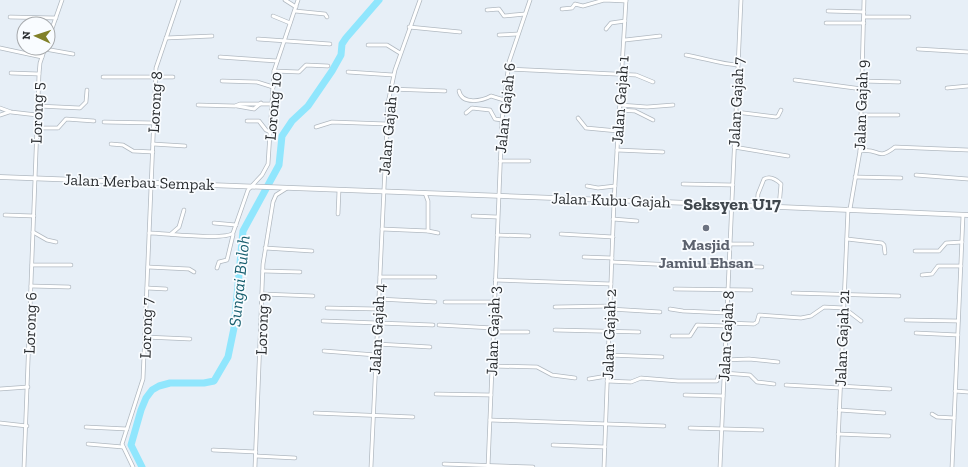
<svg xmlns="http://www.w3.org/2000/svg" width="968" height="467" viewBox="0 0 968 467" font-family="'Zilla Slab',serif">
<rect width="100%" height="100%" fill="#e7eff7"/>
<g fill="none" stroke-linecap="round" stroke-linejoin="round">
<!-- river -->
<polyline stroke="#90e6fd" stroke-width="7" points="142,467 131,445 141,410 146,398 152,390 159,386 170,383 204,383 214,381 228,357 234,328 243,231 279,165 282,136 292,121 308,106 332,71 341,55 342,44 346,38 379,0"/>
<!-- minor casing -->
<g stroke="#b1b9c1" stroke-width="4.5">
<g id="minor">
<polyline points="285,0 296,7"/>
<polyline points="562,9 572,8 575,4 583,6 604,0 626,1"/>
<polyline points="487,10 499,9 504,16 525,14"/>
<polyline points="295,11 325,14 327,17"/>
<polyline points="828,11 864,12"/>
<polyline points="273,16 290,23"/>
<polyline points="10,17 56,18"/>
<polyline points="864,17 909,17"/>
<polyline points="826,23 864,23"/>
<polyline points="409,27 460,32"/>
<polyline points="606,29 611,23 625,21"/>
<polyline points="499,35 518,34"/>
<polyline points="166,38 212,36"/>
<polyline points="258,39 330,44"/>
<polyline points="48,40 62,0"/>
<polyline points="625,40 660,36"/>
<polyline points="368,45 387,45 400,53"/>
<polyline points="0,48 42,57"/>
<polyline points="45,49 73,54"/>
<polyline points="918,49 968,52"/>
<path d="M686,55C704,58 720,64 738,65"/>
<polyline points="220,57 277,61"/>
<polyline points="508,69 636,75 653,82"/>
<polyline points="274,71 299,72 306,65 328,66"/>
<polyline points="348,72 393,75"/>
<polyline points="11,73 39,74"/>
<polyline points="103,77 173,77"/>
<polyline points="795,80 862,89"/>
<polyline points="222,81 257,82 273,87"/>
<polyline points="862,81 899,82"/>
<polyline points="947,88 968,86"/>
<polyline points="390,89 445,91"/>
<path d="M459,91C462,105 482,101 491,96L504,100"/>
<polyline points="198,105 235,106 240,104 272,104"/>
<polyline points="620,105 647,107 673,105"/>
<polyline points="38,106 80,108 86,102 87,90"/>
<polyline points="237,106 254,109 261,103"/>
<polyline points="0,108 11,112 37,115"/>
<polyline points="620,110 635,111 653,120"/>
<polyline points="736,112 776,117 778,116 781,110"/>
<polyline points="466,113 472,108 490,110 495,119 502,120"/>
<polyline points="0,115 9,112"/>
<polyline points="861,115 898,115"/>
<polyline points="578,118 586,128 618,131"/>
<polyline points="247,121 259,121 266,130 270,132"/>
<polyline points="104,122 154,123"/>
<polyline points="316,127 332,122 387,124"/>
<polyline points="37,128 58,128 66,119 94,121"/>
<polyline points="111,144 123,145 133,151 153,152"/>
<polyline points="153,144 185,146"/>
<polyline points="734,147 788,156"/>
<polyline points="617,150 663,152"/>
<path d="M860,151C880,147 876,162 895,147L968,150"/>
<polyline points="500,161 529,161"/>
<polyline points="916,175 968,179"/>
<polyline points="855,177 901,178"/>
<polyline points="683,184 733,185"/>
<polyline points="587,186 598,188 615,186"/>
<polyline points="425,193 428,201 428,231"/>
<path d="M757,206L758,194L764,179C770,176 776,179 781,184L779,207"/>
<polyline points="850,209 860,151 864,0"/>
<polyline points="338,214 339,190"/>
<polyline points="5,215 34,216"/>
<polyline points="473,216 497,217"/>
<polyline points="613,219 637,221"/>
<polyline points="214,223 236,225"/>
<polyline points="382,229 428,231 438,233"/>
<polyline points="33,232 47,240 56,242"/>
<path d="M149,233C164,233 225,241 233,233L248,190L262,175L268,164L274,71L298,0"/>
<polyline points="171,234 179,227 184,210"/>
<polyline points="561,234 613,237"/>
<polyline points="497,235 529,236"/>
<polyline points="847,239 882,243 884,245 885,253"/>
<polyline points="730,244 752,244"/>
<polyline points="265,248 312,251"/>
<polyline points="915,251 939,251 946,243 962,242"/>
<polyline points="584,257 612,258"/>
<polyline points="612,262 675,265 762,267"/>
<polyline points="32,265 71,265"/>
<polyline points="148,267 189,269 194,272"/>
<polyline points="217,268 219,262 227,260 233,235"/>
<polyline points="263,271 300,272"/>
<polyline points="922,275 932,274 938,266 961,266"/>
<polyline points="380,277 435,277"/>
<polyline points="495,280 611,284"/>
<polyline points="31,286 69,287"/>
<polyline points="147,288 166,289"/>
<polyline points="675,289 751,290"/>
<polyline points="793,293 899,296"/>
<polyline points="263,294 313,296"/>
<polyline points="379,299 435,302"/>
<polyline points="445,302 494,302"/>
<polyline points="555,307 610,306"/>
<polyline points="327,308 378,309"/>
<polyline points="610,309 660,312"/>
<polyline points="670,309 683,311 727,313"/>
<polyline points="906,320 958,321"/>
<polyline points="323,321 433,325"/>
<polyline points="727,323 754,324 757,322 759,315 801,318 811,316 824,307 844,308 861,321"/>
<polyline points="439,325 493,328"/>
<polyline points="555,330 639,332"/>
<polyline points="493,332 528,332"/>
<polyline points="916,333 958,335"/>
<polyline points="672,336 690,336 697,325 726,326"/>
<polyline points="145,337 190,339"/>
<polyline points="377,344 430,347"/>
<polyline points="324,351 376,355"/>
<polyline points="608,355 662,357"/>
<polyline points="725,360 749,359 778,362"/>
<polyline points="492,366 537,367 552,375 575,378"/>
<polyline points="724,373 750,375 757,382 774,384"/>
<polyline points="589,379 607,376"/>
<polyline points="607,381 631,382 641,378 678,381 717,381 718,377 724,376"/>
<polyline points="786,385 840,388"/>
<polyline points="840,386 890,389"/>
<polyline points="0,389 28,387"/>
<polyline points="955,391 968,392"/>
<polyline points="436,394 491,395"/>
<polyline points="685,395 723,396"/>
<polyline points="839,410 884,413"/>
<polyline points="315,413 413,417"/>
<polyline points="932,414 937,417 954,418"/>
<polyline points="490,420 664,426"/>
<polyline points="0,423 27,426"/>
<polyline points="86,427 127,429"/>
<polyline points="690,428 762,430"/>
<polyline points="838,434 889,436"/>
<polyline points="88,444 123,447"/>
<polyline points="553,445 605,447"/>
<polyline points="213,450 256,452"/>
<polyline points="256,456 295,458"/>
<polyline points="444,464 533,467"/>
<polyline points="24,467 39,74 40,63 45,48"/>
<polyline points="133,467 122,444 143,379 156,68 179,0"/>
<polyline points="255,467 263,264 273,202 276,195 287,188"/>
<polyline points="371,467 388,103 395,70 420,0"/>
<polyline points="488,467 502,120 509,62 530,0"/>
<polyline points="604,467 614,201 626,0"/>
<polyline points="720,467 741,0"/>
<polyline points="837,467 848,209"/>
<polyline points="952,467 963,215"/>
</g>
</g>
<!-- tertiary casing -->
<g stroke="#b1b9c1" stroke-width="5.5">
<polyline id="tertiary" points="0,177 689,203 968,215"/>
</g>
<!-- minor -->
<use href="#minor" stroke="#fff" stroke-width="3"/>
<!-- tertiary -->
<use href="#tertiary" stroke="#fff" stroke-width="4"/>
</g>
<!-- markers -->
<circle fill="#6b7280" stroke="#f9fcff" stroke-width="1.5" cx="706" cy="228" r="4"/>
<g text-anchor="middle" dominant-baseline="central" stroke-width="3.5" stroke-linejoin="round" paint-order="stroke">
<!-- street labels -->
<g font-size="16" fill="#2a2d30" stroke="#f9fcff">
<text transform="translate(620 100) rotate(-86)">Jalan Gajah 1</text>
<text transform="translate(155 102) rotate(-87)">Lorong 8</text>
<text transform="translate(736 102) rotate(-87)">Jalan Gajah 7</text>
<text transform="translate(861 105) rotate(-88)">Jalan Gajah 9</text>
<text transform="translate(273 106) rotate(-85)">Lorong 10</text>
<text transform="translate(505 108) rotate(-84)">Jalan Gajah 6</text>
<text transform="translate(37 113) rotate(-88)">Lorong 5</text>
<text transform="translate(388 130) rotate(-85)">Jalan Gajah 5</text>
<text transform="translate(139 182) rotate(2)">Jalan Merbau Sempak</text>
<text transform="translate(611 200) rotate(2)">Jalan Kubu Gajah</text>
<text transform="translate(30 323) rotate(-88)">Lorong 6</text>
<text transform="translate(262 324) rotate(-88)">Lorong 9</text>
<text transform="translate(146 328) rotate(-88)">Lorong 7</text>
<text transform="translate(377 329) rotate(-87)">Jalan Gajah 4</text>
<text transform="translate(493 331) rotate(-88)">Jalan Gajah 3</text>
<text transform="translate(609 334) rotate(-88)">Jalan Gajah 2</text>
<text transform="translate(726 336) rotate(-87)">Jalan Gajah 8</text>
<text transform="translate(842 338) rotate(-88)">Jalan Gajah 21</text>
</g>
<!-- worship labels -->
<g font-size="16" font-weight="bold" fill="#5b616d" stroke="#f9fcff">
<text x="706" y="244">Masjid<tspan x="706" dy="18">Jamiul Ehsan</tspan></text>
</g>
<!-- water labels -->
<g font-size="17" font-style="italic" fill="#175e6e" stroke="#f9fcff">
<text transform="translate(239 281) rotate(-84)">Sungai Buloh</text>
</g>
<!-- quarter labels -->
<g font-size="18" font-weight="bold" fill="#40474d" stroke="#f9fcff">
<text x="732" y="204">Seksyen U17</text>
</g>
</g>
<!-- north arrow -->
<g transform="translate(36 36) rotate(273)"><circle r="19" fill="#f9fcff" stroke="#a6a9ac"/>
<path d="M0-3L7 15L0 10L-7 15Z" fill="#818028"/>
<text y="-6" font-size="11" font-weight="bold" text-anchor="middle" fill="#2a2d30">N</text>
</g>
</svg>
